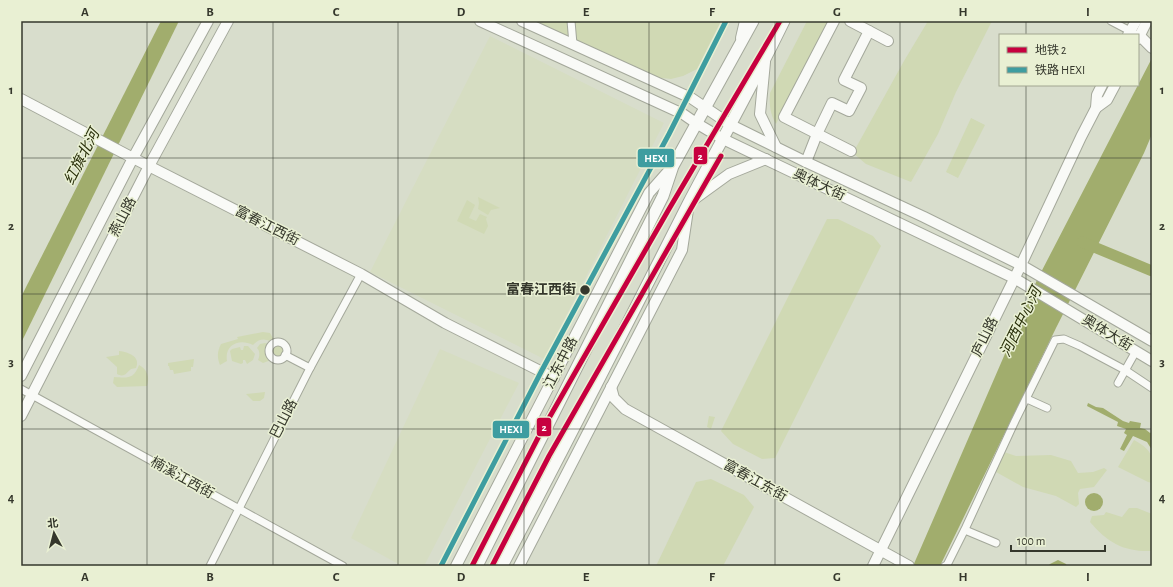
<svg xmlns="http://www.w3.org/2000/svg" width="1173" height="587" viewBox="0 0 1173 587" font-family="'Alegreya Sans','Noto Sans SC',sans-serif">
<rect width="100%" height="100%" fill="#d8ddcc"/>
<!-- built -->
<g fill="#d6ddc2">
<polygon points="490,36 664,123 544,359 370,272"/>
<polygon points="440,349 519,383 424,566 402,566 351,538"/>
</g>
<!-- green -->
<g fill="#d0d9b4">
<polygon points="533,21 721,21 697,69 683,76 671,79 653,77"/>
<path d="M807,21H828L776,124C770,114 769,104 770,93Z"/>
<polygon points="928,21 992,21 956,92 938,134 911,182 866,164 853,153 904,61"/>
<polygon points="971,118 985,125 958,178 946,172"/>
<polygon points="478,197 500,208 491,210 488,215 478,209 479,203"/>
<polygon points="467,200 475,205 469,218 476,221 480,214 487,217 486,219 488,226 484,234 457,221"/>
<polygon points="827,219 838,219 873,236 881,246 775,458 762,459 733,444 721,431"/>
<path d="M263,332L270,333L274,340L271,342C264,338 259,339 253,345C240,338 224,344 227,361L220,365C217,357 217,352 221,344L238,339L237,337Z"/>
<path d="M265,343L268,344L267,346L266,354L271,360L263,363L258,360C260,356 260,351 257,348L260,344Z"/>
<path d="M276,344L280,345L284,351C283,356 279,358 274,356L271,352L273,346Z"/>
<polygon points="244,346 248,346 255,354 253,360 247,364 245,360 243,360 243,363 241,364 232,361 230,351 232,349 240,347 241,350 243,350"/>
<path d="M119,351C129,352 141,357 136,368L131,369C126,373 125,378 117,374V367L106,357L119,355Z"/>
<polygon points="194,359 193,367 191,367 191,371 174,374 173,370 170,370 169,366 168,366 168,363"/>
<path d="M139,365C147,369 150,377 147,386L117,387L113,383L114,377C128,378 134,379 139,365Z"/>
<polygon points="265,392 264,398 260,401 253,401 246,394"/>
<polygon points="709,416 715,417 711,429 707,427"/>
<path d="M1134,440C1157,452 1152,461 1152,483L1148,482L1118,467Z"/>
<polygon points="1004,452 1016,456 1051,455 1071,461 1078,473 1093,472 1104,468 1107,470 1094,487 1080,489 1078,493 1079,504 1076,507 1056,496 1023,487 996,472"/>
<polygon points="711,479 744,495 754,507 723,566 656,566 696,482"/>
<path d="M1129,508H1137L1152,514V551C1124,552 1108,543 1090,522L1092,516L1104,515L1106,512L1122,517Z"/>
</g>
<!-- water -->
<g fill="#a1ad6d">
<polygon points="161,21 179,21 21,343 21,297"/>
<polygon points="1152,58 1152,134 1144,153 1056,328 940,566 913,566 1037,280"/>
<polygon points="1088,403 1096,407 1103,408 1123,421 1129,423 1130,421 1141,423 1140,428 1145,429 1150,433 1152,432 1152,450 1147,442 1133,436 1124,451 1120,449 1127,435 1124,433 1126,429 1117,426 1118,422 1087,406"/>
<circle cx="1094" cy="502" r="9"/>
<polygon points="1058,560 1066,564 1067,566 1048,566 1050,564"/>
</g>
<g fill="none" stroke-linecap="round" stroke-linejoin="round">
<!-- river -->
<polyline stroke="#a1ad6d" stroke-width="11" points="1082,242 1152,271"/>
<!-- street casing -->
<g stroke="#a4a89b" stroke-width="9">
<g id="street">
<polyline points="571,21 573,44"/>
<polyline points="1111,21 1134,33"/>
<circle cx="278" cy="351" r="9"/>
<polyline points="285,355 310,368"/>
<polyline points="1118,383 1136,351"/>
<polyline points="21,389 343,566"/>
<polyline points="1027,399 1047,408"/>
<polyline points="965,530 996,543"/>
<polyline points="210,566 310,368 361,274"/>
<polyline points="945,566 947,565 966,527 1015,421 1055,340 1064,339 1080,346 1125,370 1152,388"/>
</g>
</g>
<!-- secondary casing -->
<g stroke="#a4a89b" stroke-width="12">
<g id="secondary">
<polyline points="480,21 683,114 696,123 723,139 1014,278 1152,361"/>
<polyline points="522,21 691,98 731,125 806,162 924,217 1021,265 1152,341"/>
<polyline points="834,21 784,117 851,151"/>
<polyline points="850,21 888,41"/>
<polyline points="1128,35 1136,21"/>
<polyline points="1140,36 1152,48"/>
<polyline points="741,38 745,21"/>
<polyline points="1138,39 1147,21"/>
<polyline points="765,62 760,114 776,147"/>
<polyline points="21,99 133,158 361,274 445,323 554,378"/>
<polyline points="1096,108 1107,100 1115,85"/>
<polyline points="806,162 817,134 832,103 849,111 861,88 844,80 869,31"/>
<polyline points="21,376 133,158 208,21"/>
<polyline points="611,387 614,398 625,409 909,566"/>
<polyline points="21,416 149,166 228,21"/>
<polyline points="456,566 649,193 672,167"/>
<polyline points="519,566 682,250 689,203 729,174 766,159"/>
<polyline points="873,566 1021,265 1081,137 1096,108 1097,95 1102,85"/>
</g>
</g>
<!-- primary casing -->
<g stroke="#a4a89b" stroke-width="13">
<g id="primary">
<polyline points="477,566 663,196 673,166 753,21"/>
<path d="M502,566C565,446 627,325 688,204C720,143 754,83 784,21"/>
</g>
</g>
<!-- street -->
<use href="#street" stroke="#f9faf7" stroke-width="7"/>
<!-- secondary -->
<use href="#secondary" stroke="#f9faf7" stroke-width="10"/>
<!-- primary -->
<use href="#primary" stroke="#f9faf7" stroke-width="11"/>
<!-- rail-1 casing -->
<g stroke="#e9f0d3" stroke-width="8">
<polyline id="rail-1" points="441,566 541,372 669,134 726,21"/>
</g>
<!-- rail-1 -->
<use href="#rail-1" stroke="#3e9da0" stroke-width="5"/>
<!-- metro-1 casing -->
<g stroke="#e9f0d3" stroke-width="8">
<g id="metro-1">
<polyline points="472,566 541,432 669,209 780,21"/>
<polyline points="492,566 549,456 721,156"/>
</g>
</g>
<!-- metro-1 -->
<use href="#metro-1" stroke="#c7003f" stroke-width="5"/>
</g>
<!-- grid -->
<path fill="none" stroke="#35372c" stroke-width="1" stroke-opacity="0.55" d="M147,21V566M273,21V566M398,21V566M524,21V566M649,21V566M775,21V566M900,21V566M1026,21V35M1026,85V566M21,158H1152M21,294H1152M21,429H1152"/>
<!-- markers -->
<circle fill="#35372c" stroke="#e9f0d3" stroke-width="1.5" cx="585" cy="290" r="5.5"/>
<g text-anchor="middle" dominant-baseline="central" stroke-width="3" stroke-linejoin="round" paint-order="stroke">
<!-- street labels -->
<g font-size="14" fill="#35372c" stroke="#e9f0d3">
<text transform="translate(819 185) rotate(25)">奥体大街</text>
<text transform="translate(123 217) rotate(-63)">燕山路</text>
<text transform="translate(267 226) rotate(27)">富春江西街</text>
<text transform="translate(1107 333) rotate(31)">奥体大街</text>
<text transform="translate(985 337) rotate(-64)">庐山路</text>
<text transform="translate(561 363) rotate(-63)">江东中路</text>
<text transform="translate(284 419) rotate(-63)">巴山路</text>
<text transform="translate(182 478) rotate(29)">楠溪江西街</text>
<text transform="translate(755 481) rotate(29)">富春江东街</text>
</g>
<!-- stop labels -->
<g font-size="14" font-weight="bold" fill="#35372c" stroke="#e9f0d3" text-anchor="end">
<text x="576" y="290">富春江西街</text>
</g>
<!-- water labels -->
<g font-size="15" font-style="italic" fill="#2a300b" stroke="#e9f0d3">
<text transform="translate(82 157) rotate(-63)">红旗北河</text>
<text transform="translate(1021 322) rotate(-64)">河西中心河</text>
</g>
</g>
<g stroke="#e9f0d3" stroke-width="1.5">
<rect x="693" y="146" width="15" height="19" rx="4" fill="#c7003f"/>
<rect x="637" y="148" width="38" height="20" rx="4" fill="#3e9da0"/>
<rect x="536" y="417" width="16" height="20" rx="4" fill="#c7003f"/>
<rect x="492" y="420" width="38" height="19" rx="4" fill="#3e9da0"/>
</g>
<g font-size="11" text-anchor="middle" font-weight="bold" fill="#fff">
<text x="700" y="160">2</text>
<text x="656" y="162">HEXI</text>
<text x="544" y="431">2</text>
<text x="511" y="433">HEXI</text>
</g>
<!-- border -->
<rect width="1173" height="587" fill="none" stroke="#e9f0d3" stroke-width="44"/>
<!-- legend -->
<rect x="999" y="34" width="140" height="52" fill="#e9f0d3" stroke="#a1a690"/>
<rect x="1007" y="47" width="20" height="6" fill="#c7003f" stroke="#a1a690"/>
<text x="1035" y="54" font-size="12" fill="#35372c">地铁 2</text>
<rect x="1007" y="67" width="20" height="6" fill="#3e9da0" stroke="#a1a690"/>
<text x="1035" y="74" font-size="12" fill="#35372c">铁路 HEXI</text>
<!-- north arrow -->
<g transform="translate(54 533) rotate(353)" stroke="#e9f0d3" stroke-width="3" paint-order="stroke">
<path d="M0-3L7 15L0 10L-7 15Z" fill="#35372c"/>
<text y="-6" font-size="11" font-weight="bold" text-anchor="middle" fill="#35372c">北</text>
</g>
<!-- scale -->
<path d="M1011 545v6h94v-6" fill="none" stroke="#35372c" stroke-width="2"/>
<text x="1017" y="545" font-size="12" fill="#35372c" stroke="#e9f0d3" stroke-width="3" paint-order="stroke">100 m</text>
<rect x="22" y="22" width="1129" height="543" fill="none" stroke="#35372c" stroke-width="1.5"/>
<g font-size="13" text-anchor="middle" font-weight="bold" fill="#35372c">
<text x="85" y="16">A</text>
<text x="210" y="16">B</text>
<text x="336" y="16">C</text>
<text x="461" y="16">D</text>
<text x="586" y="16">E</text>
<text x="712" y="16">F</text>
<text x="837" y="16">G</text>
<text x="963" y="16">H</text>
<text x="1088" y="16">I</text>
<text x="11" y="94">1</text>
<text x="1162" y="94">1</text>
<text x="11" y="230">2</text>
<text x="1162" y="230">2</text>
<text x="11" y="366">3</text>
<text x="1162" y="366">3</text>
<text x="11" y="502">4</text>
<text x="1162" y="502">4</text>
<text x="85" y="581">A</text>
<text x="210" y="581">B</text>
<text x="336" y="581">C</text>
<text x="461" y="581">D</text>
<text x="586" y="581">E</text>
<text x="712" y="581">F</text>
<text x="837" y="581">G</text>
<text x="963" y="581">H</text>
<text x="1088" y="581">I</text>
</g>
</svg>
